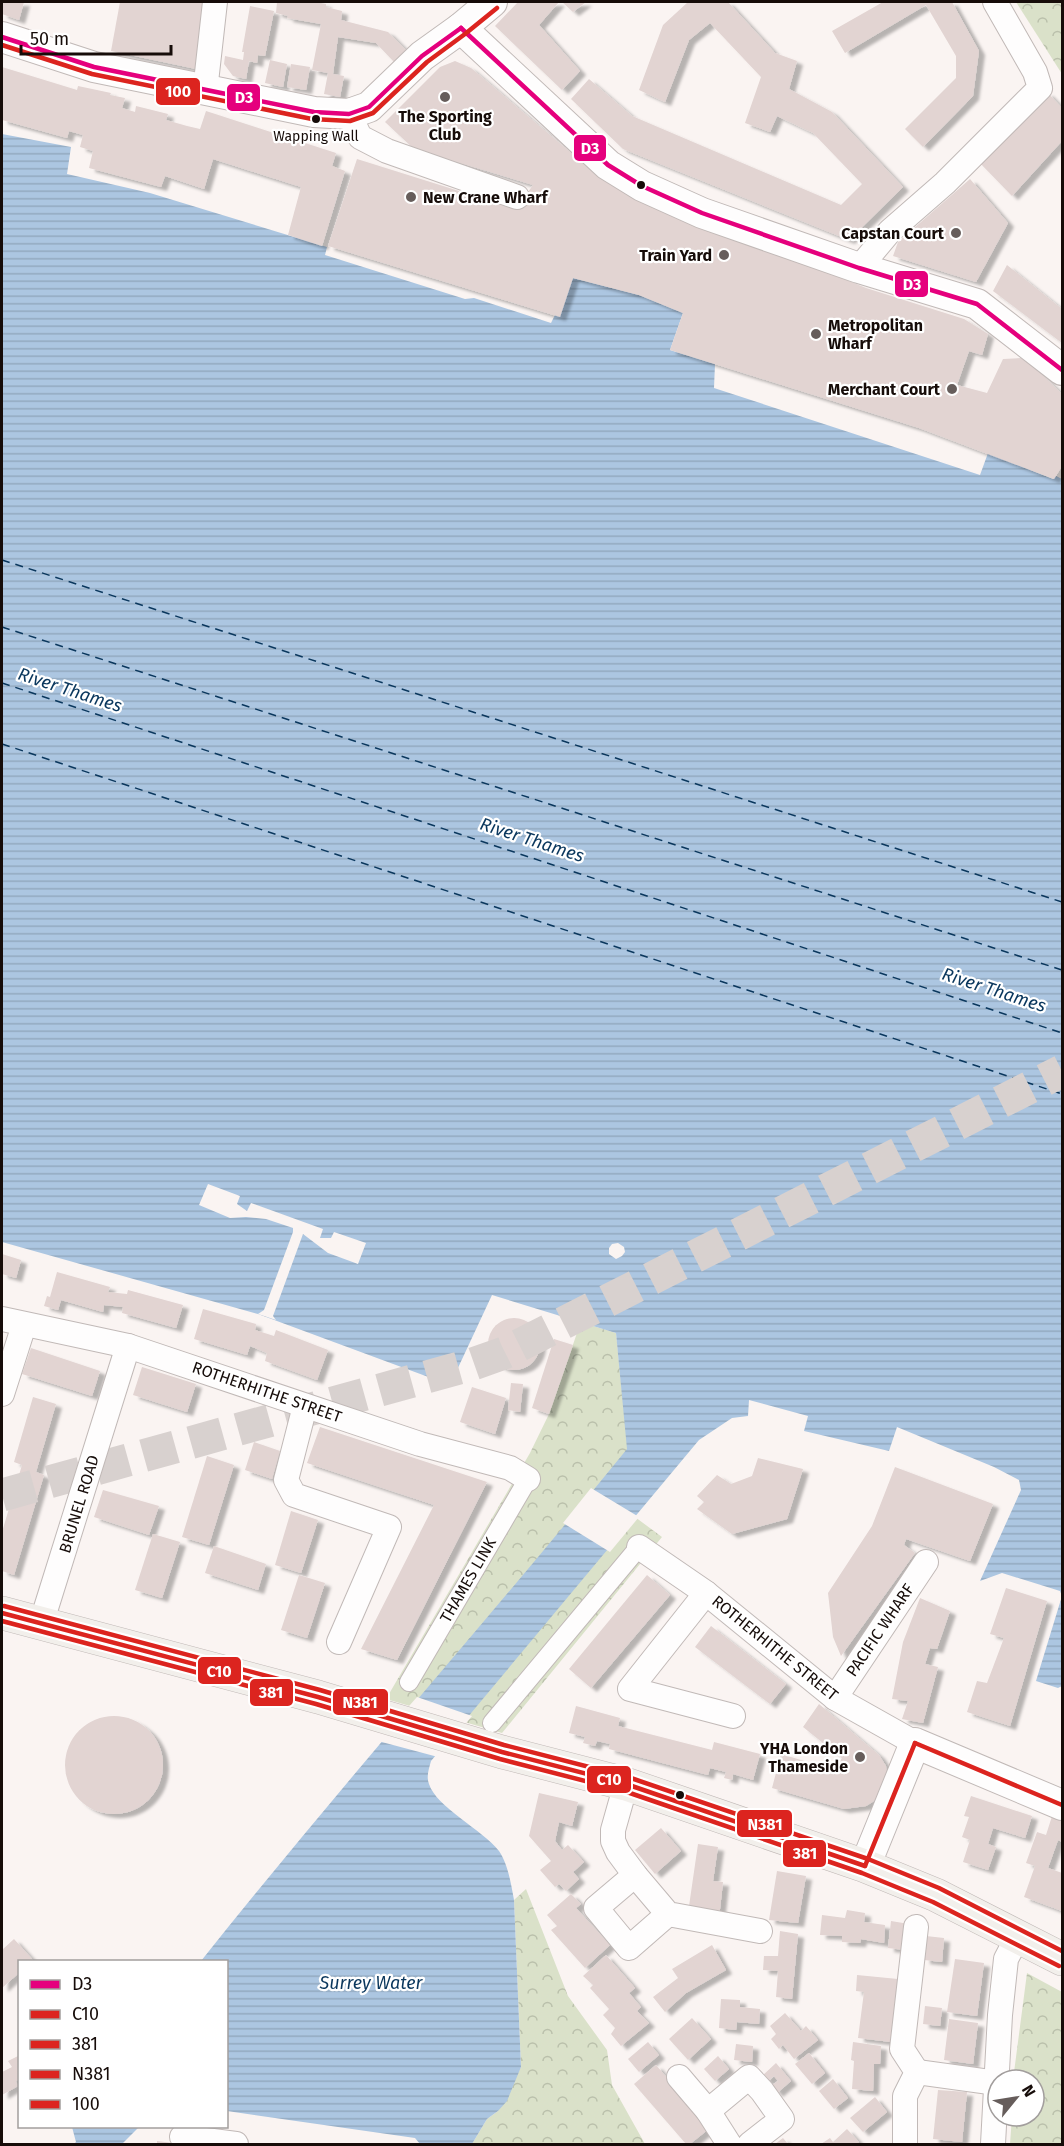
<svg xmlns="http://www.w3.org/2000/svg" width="1064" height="2146" viewBox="0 0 1064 2146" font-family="'Fira Sans',sans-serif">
<defs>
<pattern id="forest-crowns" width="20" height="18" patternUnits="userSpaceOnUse" patternTransform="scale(1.5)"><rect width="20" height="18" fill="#dae1c9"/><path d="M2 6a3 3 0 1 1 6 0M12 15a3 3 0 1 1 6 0" fill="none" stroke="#bac0ab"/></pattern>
<pattern id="water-rules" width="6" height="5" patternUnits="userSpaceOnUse" patternTransform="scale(1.5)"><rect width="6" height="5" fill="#acc6e1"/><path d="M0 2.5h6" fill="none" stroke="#93a9c0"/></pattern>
<filter id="shadow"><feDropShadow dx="6" dy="4" stdDeviation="1.5" flood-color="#0004"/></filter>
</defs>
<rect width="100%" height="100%" fill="#faf4f2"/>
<!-- forest -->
<g fill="url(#forest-crowns)">
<polygon points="1016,2 1062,2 1062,74"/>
<polygon points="577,1321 616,1333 635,1517 662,1537 502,1733 386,1699 530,1453 549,1414 577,1333"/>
<polygon points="526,1889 568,1996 607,2050 612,2085 645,2144 472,2144 487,2119 498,2111 521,2067 514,1900"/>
<polygon points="1027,1973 1062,1992 1062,2144 1010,2144 1012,2116 1034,2116 1034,2080 1013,2080"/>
</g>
<!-- water -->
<g fill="url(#water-rules)" fill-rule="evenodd">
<path d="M2,134L71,147L67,174L150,193L327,247L325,255L465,299L474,298L551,323L573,278L639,295L683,313L670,350L715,364L714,388L980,475L988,453L1053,479L1056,476L1062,479V1686L1058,1688L1036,1681L1062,1596L1060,1591L1002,1573L980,1581L1021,1490L1019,1480L994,1467L897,1427L889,1451L804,1431L808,1416L749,1400L748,1416L732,1418L699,1440L431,1761C429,1769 426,1776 429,1784C436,1807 483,1830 499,1851C508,1864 511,1884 514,1900L521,2067L507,2101L498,2111L487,2119L472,2144H420L415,2138L227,2111L226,1962L201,1961C339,1787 487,1622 627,1449L616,1333L492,1295L450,1385L258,1314L2,1242ZM618,1243L624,1247L625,1252L622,1256L616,1259L609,1254V1248L612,1244Z"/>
<polygon points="72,2127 72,2126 139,2127 122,2144 74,2144 76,2142"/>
</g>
<!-- pier -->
<g fill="#faf4f2">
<polygon points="208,1184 240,1196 237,1204 247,1211 251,1203 323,1229 320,1238 331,1238 334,1232 366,1243 358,1264 328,1253 303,1234 273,1316 276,1320 258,1314 264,1310 293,1232 293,1228 266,1219 246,1217 230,1218 199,1205"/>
<polygon points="591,1488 639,1517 610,1552 563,1523"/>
<polygon points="417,1697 472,1716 438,1757 378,1741"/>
</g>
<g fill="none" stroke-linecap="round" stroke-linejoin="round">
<!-- ferry -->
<g stroke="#0a375d" stroke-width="1.5" stroke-dasharray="8 6" stroke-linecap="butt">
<polyline points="2,560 1062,902"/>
<polyline points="2,627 1062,970"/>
<polyline points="2,683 1062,1033"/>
<polyline points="2,744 1062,1094"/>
</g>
</g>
<!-- building -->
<g fill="#e2d4d2" filter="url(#shadow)">
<polygon points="2,2 24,2 19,20 2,14"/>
<polygon points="120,2 204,2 196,69 111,51"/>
<polygon points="277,2 316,2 326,4 326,7 342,11 341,20 388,32 406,50 394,62 376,43 338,37 333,74 344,76 340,97 324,94 328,73 312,70 321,24 287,18 288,16 276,13"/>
<polygon points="518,2 559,2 539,25 580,71 562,90 495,26"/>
<polygon points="562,2 586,2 573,12"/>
<polygon points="688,2 728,2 775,53 797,61 789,89 832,112 903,187 849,240 623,149 571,99 589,79 632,116 841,205 862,184 813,133 777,116 770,132 745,123 761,77 710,23 689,40 665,102 639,90 663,25"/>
<polygon points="883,2 952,2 979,51 973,96 923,147 905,129 956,78 956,56 926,5 845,53 832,31"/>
<polygon points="250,6 274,11 265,56 258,55 257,63 249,61 246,79 233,76 224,64 225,56 243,60 244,52 242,52"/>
<polygon points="270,60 287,64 283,87 265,83"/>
<polygon points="455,61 471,68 603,180 866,288 964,319 988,334 982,355 969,351 957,385 987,393 1003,359 1021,358 1035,368 1062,394 1062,466 1054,479 919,428 670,350 683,313 639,295 573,278 560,317 328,246 357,159 516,209 533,185 414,149 385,122 440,67"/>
<polygon points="291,64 310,67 306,90 287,87"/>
<polygon points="2,67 77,90 78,86 111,93 110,95 125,98 122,108 135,112 136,106 168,114 166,120 187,126 200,129 206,111 336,153 332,166 345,171 322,246 288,235 301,187 213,159 204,189 165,176 161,187 89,168 93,151 80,147 83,135 69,131 67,138 2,120"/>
<polygon points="1047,92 1062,108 1062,141 1012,196 978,161"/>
<polygon points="970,179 1008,223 976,282 893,256 898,242"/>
<polygon points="1007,265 1062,309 1062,343 993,291"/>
<polygon points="2,1254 21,1260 16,1278 2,1274"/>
<polygon points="57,1272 110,1287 108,1292 127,1294 128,1290 183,1305 176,1328 122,1313 123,1307 104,1305 103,1312 61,1300 58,1310 44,1306 47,1296 50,1297"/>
<polygon points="203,1309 256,1324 255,1330 274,1336 276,1330 328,1350 317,1380 265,1361 267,1353 250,1346 247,1355 194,1339"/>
<circle cx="514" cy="1344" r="26"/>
<polygon points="554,1339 573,1345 549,1414 532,1408"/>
<polygon points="31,1348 100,1371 92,1396 22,1374"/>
<polygon points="142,1367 196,1384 187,1412 133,1395"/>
<polygon points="511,1383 523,1384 520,1412 508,1410"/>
<polygon points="472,1387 506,1398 495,1434 460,1422"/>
<polygon points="33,1397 56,1404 36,1472 44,1475 14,1575 2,1571 2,1532 22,1465 14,1462"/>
<polygon points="320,1427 487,1482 397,1660 361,1649 434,1505 307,1463"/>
<polygon points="254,1442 280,1451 272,1479 245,1470"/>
<polygon points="207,1456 234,1465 209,1545 182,1537"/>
<polygon points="758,1458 803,1469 787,1519 732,1534 697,1509 704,1502 697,1496 717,1475 731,1484 752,1476"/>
<polygon points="895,1467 993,1504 970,1561 906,1539 904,1545 915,1553 841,1656 833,1637 828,1593 872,1526"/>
<polygon points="103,1490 159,1506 149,1535 94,1517"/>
<polygon points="291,1511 318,1520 301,1573 275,1565"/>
<polygon points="153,1534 180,1542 162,1598 135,1590"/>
<polygon points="214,1546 266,1564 258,1590 205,1573"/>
<polygon points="299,1575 325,1583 307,1638 281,1630"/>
<polygon points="647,1575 670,1595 591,1688 569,1669"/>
<polygon points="1006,1588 1047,1601 1010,1726 967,1712 977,1681 987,1683 1004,1638 990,1634"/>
<polygon points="920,1598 950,1611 937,1649 930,1648 925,1664 938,1667 923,1723 902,1719 908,1701 892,1699 903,1642"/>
<polygon points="711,1626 786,1684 770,1704 695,1647"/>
<polygon points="819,1704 879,1755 886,1766 887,1777 884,1787 874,1801 866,1806 844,1809 772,1788 781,1754 834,1770 842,1758 803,1727"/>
<polygon points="576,1706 620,1718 618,1726 712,1750 714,1742 760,1754 753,1780 733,1774 732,1780 724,1778 726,1772 710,1768 708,1775 609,1749 610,1744 597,1741 595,1746 583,1743 585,1737 569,1733"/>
<circle cx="114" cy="1765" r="49"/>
<polygon points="539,1793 578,1802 572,1826 559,1822 555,1841 562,1850 568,1845 584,1862 573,1872 579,1879 566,1891 559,1884 555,1887 540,1870 551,1861 529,1836"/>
<polygon points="971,1796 1032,1816 1025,1838 993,1828 988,1844 996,1847 988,1870 963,1862 970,1840 962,1837 969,1817 964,1816"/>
<polygon points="1054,1810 1062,1813 1062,1842 1058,1840 1048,1868 1062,1873 1062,1911 1024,1897 1035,1866 1026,1863 1037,1832 1046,1835"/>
<polygon points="661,1828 681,1851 655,1874 635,1850"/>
<polygon points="698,1844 718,1847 713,1881 723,1882 719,1918 688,1913"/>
<polygon points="777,1871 806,1876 798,1923 769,1920"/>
<polygon points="571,1894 581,1904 576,1908 610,1945 585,1968 551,1930 557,1926 547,1915"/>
<polygon points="847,1910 865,1913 864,1922 885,1925 884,1943 861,1939 860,1943 842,1942 842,1936 820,1935 822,1915 845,1918"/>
<polygon points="891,1921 909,1924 905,1950 888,1948"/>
<polygon points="780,1931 798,1934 792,1999 776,1997 778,1971 763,1970 764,1956 778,1956"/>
<polygon points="926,1936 944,1938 942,1962 924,1960"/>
<polygon points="14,1939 33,1960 20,1962 20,1972 2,1988 2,1950"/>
<polygon points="712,1945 726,1970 686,1993 665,2012 653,1997 678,1978 672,1969"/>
<polygon points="606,1955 635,1988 629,1993 641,2007 637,2011 649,2023 621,2046 611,2034 615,2028 603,2015 609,2009 590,1988 593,1985 583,1976"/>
<polygon points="955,1959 984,1963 977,2016 947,2012"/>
<polygon points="857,1975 898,1979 891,2042 858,2038 864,1992 856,1991"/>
<polygon points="721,1999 740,2000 740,2007 760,2009 759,2024 737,2022 736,2030 719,2028"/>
<polygon points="925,2006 942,2008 940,2026 923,2024"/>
<polygon points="785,2013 801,2031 806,2026 818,2040 794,2059 783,2045 779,2049 771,2039 776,2034 770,2026"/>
<polygon points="692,2018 711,2039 688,2060 669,2039"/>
<polygon points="949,2019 978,2023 973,2064 944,2060"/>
<polygon points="648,2042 659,2055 639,2072 628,2059"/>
<polygon points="853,2042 881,2046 880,2064 874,2064 873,2091 852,2089 854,2061 851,2060"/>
<polygon points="736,2044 753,2046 752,2062 734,2060"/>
<polygon points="809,2053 825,2073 812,2084 795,2064"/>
<polygon points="20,2055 20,2079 16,2081 18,2086 2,2095 2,2072 12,2067 8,2061"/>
<polygon points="718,2056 729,2069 715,2081 704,2069"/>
<polygon points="776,2063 791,2081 777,2093 771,2086 778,2081 774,2076 767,2082 762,2076"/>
<polygon points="656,2065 710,2128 690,2144 686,2144 634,2084"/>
<polygon points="833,2079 848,2098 834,2109 819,2091"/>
<polygon points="938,2090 967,2092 962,2142 933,2139"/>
<polygon points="875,2097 887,2112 863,2132 850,2118"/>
<polygon points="847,2129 859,2142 856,2144 821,2144 830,2138 833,2142"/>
<polygon points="783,2138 788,2144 775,2144"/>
<polygon points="157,2141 173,2143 173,2144 157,2144"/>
</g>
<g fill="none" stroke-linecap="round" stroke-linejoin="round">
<!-- primary-tunnel -->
<polyline stroke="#d8d1cf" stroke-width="33" stroke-dasharray="33 16" stroke-linecap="butt" points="2,1495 470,1365 504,1353 1062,1071"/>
<!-- pedestrian casing -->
<g stroke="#c1b9b7" stroke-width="20">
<g id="pedestrian">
<polyline points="409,1682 528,1479"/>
<polyline points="492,1723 639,1547"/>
</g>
</g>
<!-- minor casing -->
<g stroke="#c1b9b7" stroke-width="26">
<g id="minor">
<polyline points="205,91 215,2"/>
<polyline points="349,114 360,137 387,151 517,197"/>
<polyline points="859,268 890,231 945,183 1040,88 1035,72 995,2"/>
<polyline points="2,1319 128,1346 420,1444 510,1468 528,1479"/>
<polyline points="2,1394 24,1325"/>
<polyline points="305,1406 286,1480 294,1495 389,1527 339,1642"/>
<polyline points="639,1547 706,1593 835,1698 915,1743"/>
<polyline points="706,1593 630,1689 733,1716"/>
<polyline points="41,1624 128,1346"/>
<polyline points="835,1698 926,1562"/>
<polyline points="626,1784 613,1830 613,1841 618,1852 635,1875 668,1914 760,1931"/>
<polyline points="635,1875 596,1908 629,1948 668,1914"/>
<polyline points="917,2072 997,2083"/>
<polyline points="679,2077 708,2111"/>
<polyline points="182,2137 236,2144"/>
<polyline points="729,2144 708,2111 749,2077 762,2091 782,2119 750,2144"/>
<polyline points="905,2144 905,2096 917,2072 902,2049 916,1927"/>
<polyline points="993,2144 1000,2015 1006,1959 1018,1936"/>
</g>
</g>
<!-- tertiary casing -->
<g stroke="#c1b9b7" stroke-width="32">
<g id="tertiary">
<polyline points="461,28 608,165 642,186 702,213 859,268 977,304 1062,370"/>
<polyline points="2,37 94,67 314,112 349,114 369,107 422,56 461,28 492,2"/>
<polyline points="865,1866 915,1743 1062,1805"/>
</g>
</g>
<!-- secondary casing -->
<g stroke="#c1b9b7" stroke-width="34">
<polyline id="secondary" points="2,1613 318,1697 502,1752 626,1784 865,1866 936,1895 1062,1959"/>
</g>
<!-- pedestrian -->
<use href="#pedestrian" stroke="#fefdfd" stroke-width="18"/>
<!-- minor -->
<use href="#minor" stroke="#fefdfd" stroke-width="24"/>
<!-- tertiary -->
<use href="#tertiary" stroke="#fefdfd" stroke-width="30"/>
<!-- secondary -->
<use href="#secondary" stroke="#f2efeb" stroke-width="33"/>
<!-- bus-1 casing -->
<g stroke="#fff" stroke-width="9">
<g id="bus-1">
<polyline points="461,28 608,165 642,186 702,213 859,268 977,304 1062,370"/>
<polyline points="2,37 94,67 314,112 349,114 369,107 422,56 461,28"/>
</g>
</g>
<!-- bus-2 casing -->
<g stroke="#fff" stroke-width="9">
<g id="bus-2">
<polyline points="2,1613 318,1697 502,1752 626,1784 865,1866"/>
<polyline points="915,1743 1062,1805"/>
<polyline points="865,1866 915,1743"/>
</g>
</g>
<!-- bus-3 casing -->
<g stroke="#fff" stroke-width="9">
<polyline id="bus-3" points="2,1621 316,1704 500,1759 624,1791 862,1873 933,1902 1059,1966"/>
</g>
<!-- bus-4 casing -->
<g stroke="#fff" stroke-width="9">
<polyline id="bus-4" points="4,1606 320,1690 504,1745 628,1777 868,1859 939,1888 1062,1951"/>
</g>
<!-- bus-5 casing -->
<g stroke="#fff" stroke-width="9">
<polyline id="bus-5" points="2,45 92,74 312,119 350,121 373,113 427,62 465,34 497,8"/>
</g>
<!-- bus-1 -->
<use href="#bus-1" stroke="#e5007d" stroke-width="4.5"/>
<!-- bus-2 -->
<use href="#bus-2" stroke="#dc241f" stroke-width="4.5"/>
<!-- bus-3 -->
<use href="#bus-3" stroke="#dc241f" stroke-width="4.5"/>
<!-- bus-4 -->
<use href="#bus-4" stroke="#dc241f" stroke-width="4.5"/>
<!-- bus-5 -->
<use href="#bus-5" stroke="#dc241f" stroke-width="4.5"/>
</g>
<!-- markers -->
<g fill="#665d5b" stroke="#fff" stroke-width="2">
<circle cx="445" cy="97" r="6"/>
<circle cx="411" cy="197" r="6"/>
<circle cx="956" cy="233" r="6"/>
<circle cx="724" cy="255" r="6"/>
<circle cx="816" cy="334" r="6"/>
<circle cx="952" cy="389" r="6"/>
<circle cx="860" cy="1757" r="6"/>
</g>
<g fill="#160c09" stroke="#fff" stroke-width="2">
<circle cx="316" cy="119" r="5"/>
<circle cx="641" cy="185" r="5"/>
<circle cx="680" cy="1795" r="5"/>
</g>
<g text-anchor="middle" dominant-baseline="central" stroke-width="4.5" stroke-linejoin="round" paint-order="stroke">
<!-- bus labels -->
<g font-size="14" fill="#160c09" stroke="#fff">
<text x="316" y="136">Wapping Wall</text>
</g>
<!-- poi labels -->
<g font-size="16" font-weight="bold" fill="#160c09" stroke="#fff" text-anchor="end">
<text x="445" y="116" text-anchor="middle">The Sporting<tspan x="445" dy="18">Club</tspan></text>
<text x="423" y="197" text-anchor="start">New Crane Wharf</text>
<text x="944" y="233">Capstan Court</text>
<text x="712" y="255">Train Yard</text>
<text x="828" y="325" text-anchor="start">Metropolitan<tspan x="828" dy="18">Wharf</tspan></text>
<text x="940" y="389">Merchant Court</text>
<text x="848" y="1748">YHA London<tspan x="848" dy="18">Thameside</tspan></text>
</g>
<!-- street labels -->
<g font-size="16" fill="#160c09" stroke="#fff">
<text transform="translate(267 1392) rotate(19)">ROTHERHITHE STREET</text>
<text transform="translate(79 1504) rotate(-73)">BRUNEL ROAD</text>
<text transform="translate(468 1580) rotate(-60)">THAMES LINK</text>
<text transform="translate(880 1630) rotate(-56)">PACIFIC WHARF</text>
<text transform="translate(775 1648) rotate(39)">ROTHERHITHE STREET</text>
</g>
<!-- water labels -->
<g font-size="18" font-style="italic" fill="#0a375d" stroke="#fff">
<text transform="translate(70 690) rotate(18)">River Thames</text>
<text transform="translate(532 840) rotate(18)">River Thames</text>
<text transform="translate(994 990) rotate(18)">River Thames</text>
<text x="371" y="1983">Surrey Water</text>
</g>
</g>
<g stroke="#fff" stroke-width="2">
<rect x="155" y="77" width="46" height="29" rx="6" fill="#dc241f"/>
<rect x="226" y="83" width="35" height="29" rx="6" fill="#e5007d"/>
<rect x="573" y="134" width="34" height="28" rx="6" fill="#e5007d"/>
<rect x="894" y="270" width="35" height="28" rx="6" fill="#e5007d"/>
<rect x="197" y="1656" width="45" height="29" rx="6" fill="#dc241f"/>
<rect x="249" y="1678" width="45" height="29" rx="6" fill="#dc241f"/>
<rect x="332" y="1688" width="57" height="28" rx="6" fill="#dc241f"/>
<rect x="586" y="1765" width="46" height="29" rx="6" fill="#dc241f"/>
<rect x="736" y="1809" width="57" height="29" rx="6" fill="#dc241f"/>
<rect x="782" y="1839" width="45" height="29" rx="6" fill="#dc241f"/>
</g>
<g font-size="16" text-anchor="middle" font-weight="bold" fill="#fff">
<text x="178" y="97">100</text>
<text x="244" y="103">D3</text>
<text x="590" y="154">D3</text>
<text x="912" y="290">D3</text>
<text x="219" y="1677">C10</text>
<text x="271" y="1698">381</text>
<text x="360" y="1708">N381</text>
<text x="609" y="1785">C10</text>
<text x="765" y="1830">N381</text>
<text x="805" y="1859">381</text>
</g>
<!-- border -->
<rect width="1064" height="2146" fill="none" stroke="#160c09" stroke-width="6"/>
<!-- legend -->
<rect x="18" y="1960" width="210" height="168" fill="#ffffff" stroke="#a29e9d" stroke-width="1.5"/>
<rect x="30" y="1980" width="30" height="9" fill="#e5007d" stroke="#a29e9d" stroke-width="1.5"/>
<text x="72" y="1990" font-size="18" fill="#160c09">D3</text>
<rect x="30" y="2010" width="30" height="9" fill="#dc241f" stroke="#a29e9d" stroke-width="1.5"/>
<text x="72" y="2020" font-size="18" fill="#160c09">C10</text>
<rect x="30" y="2040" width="30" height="9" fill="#dc241f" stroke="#a29e9d" stroke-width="1.5"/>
<text x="72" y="2050" font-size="18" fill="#160c09">381</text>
<rect x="30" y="2070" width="30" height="9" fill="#dc241f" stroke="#a29e9d" stroke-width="1.5"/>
<text x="72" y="2080" font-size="18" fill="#160c09">N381</text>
<rect x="30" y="2100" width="30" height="9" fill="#dc241f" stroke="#a29e9d" stroke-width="1.5"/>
<text x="72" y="2110" font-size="18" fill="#160c09">100</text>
<!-- north arrow -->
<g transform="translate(1016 2098) rotate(60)"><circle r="28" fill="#ffffff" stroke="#a29e9d" stroke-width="1.5"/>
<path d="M0-4.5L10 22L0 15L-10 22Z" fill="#665d5b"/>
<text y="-9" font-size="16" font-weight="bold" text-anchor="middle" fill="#160c09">N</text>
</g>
<!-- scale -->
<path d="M21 45v9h150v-9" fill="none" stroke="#160c09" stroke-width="3"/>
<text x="30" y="45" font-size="18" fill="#160c09" stroke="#ffffff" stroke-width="4.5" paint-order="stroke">50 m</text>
</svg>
